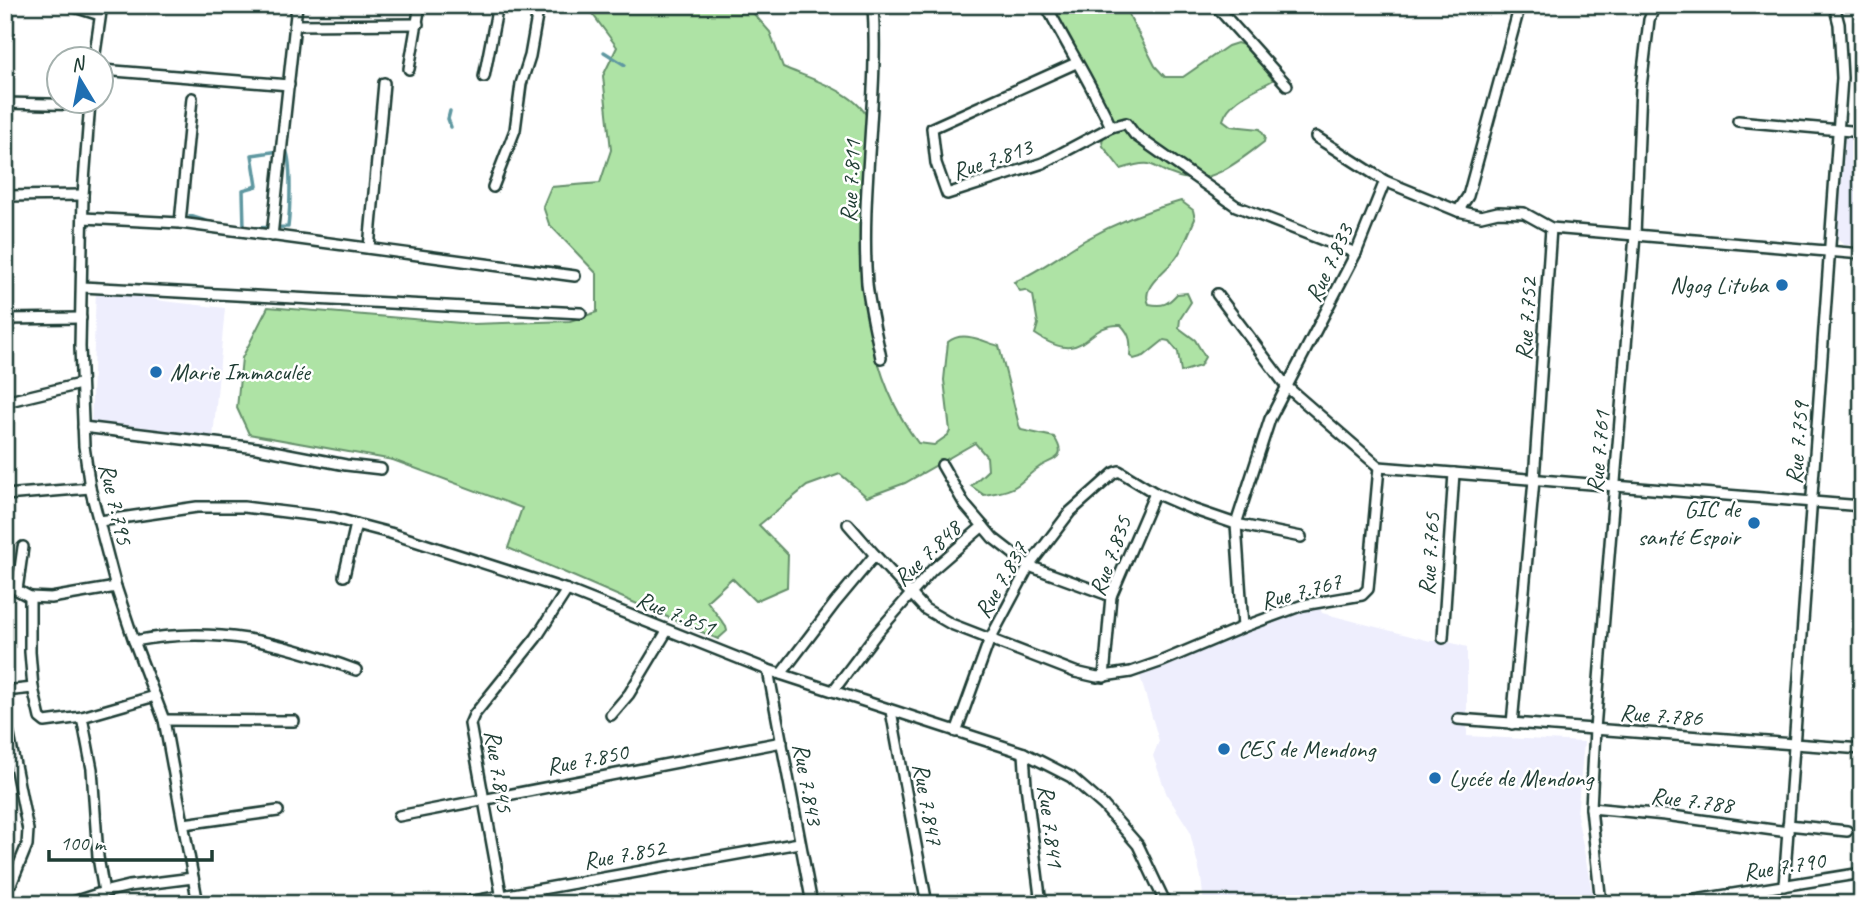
<svg xmlns="http://www.w3.org/2000/svg" width="1867" height="909" viewBox="0 0 1867 909" font-family="Caveat,sans-serif">
<rect width="100%" height="100%" fill="#fff"/>
<filter id="ink" filterUnits="userSpaceOnUse"><feTurbulence type="fractalNoise" baseFrequency=".0143" numOctaves="2"/><feDisplacementMap in="SourceGraphic" scale="14" xChannelSelector="R" yChannelSelector="G"/><feConvolveMatrix kernelMatrix="1 2 1 2 8 2 1 2 1" color-interpolation-filters="sRGB"/></filter>
<g filter="url(#ink)">
<!-- built -->
<g fill="#eeeefd">
<polygon points="1846,133 1862,134 1862,245 1845,245 1835,238 1842,138"/>
<polygon points="96,291 128,293 163,301 225,308 213,438 91,425"/>
<polygon points="1319,605 1322,613 1430,641 1445,641 1467,647 1467,736 1584,742 1577,815 1593,897 1559,904 1204,904 1201,877 1189,829 1167,795 1153,756 1159,741 1140,676 1231,635"/>
</g>
<!-- green -->
<g fill="#aee3a5" stroke="#66906c" stroke-width="2">
<path d="M590,5H746L770,32L783,67C810,79 860,92 870,123C873,133 865,187 864,203C861,286 866,374 918,443L934,445L948,435L950,431L944,380L948,342C963,330 982,341 999,346L1019,425L1021,430L1054,437C1069,460 1052,458 1038,468C1030,473 1024,481 1016,486C1008,492 994,493 984,495L971,486L988,470L987,457L975,443L905,483L867,497L840,474L807,486L759,525L788,555L787,587L755,601L732,578L707,601L726,627L727,631L718,639L508,548L522,508L393,460L249,434L237,408L242,358L268,307L473,324L570,321L597,312V274L549,224L543,206L551,187L600,183L611,150L603,76L617,47L591,12Z"/>
<path d="M1048,5H1124L1155,66L1165,77H1183L1228,46L1237,43L1247,46L1273,80C1256,90 1229,99 1223,120L1231,126L1260,129L1265,137L1264,142C1240,160 1211,186 1179,177C1148,168 1159,157 1121,169L1103,146L1102,141L1106,132L1100,101Z"/>
<path d="M1181,201L1193,210L1195,219C1189,232 1184,248 1175,259C1166,271 1140,287 1149,304C1163,307 1168,304 1177,294L1187,293L1191,302L1180,319L1179,328L1195,340L1205,357L1200,366L1181,372L1178,352L1169,341L1164,340L1144,356L1134,359L1130,356C1131,343 1131,335 1121,325C1083,323 1087,369 1035,334L1038,324L1033,295L1025,290L1020,291L1014,282C1040,271 1061,254 1085,240C1115,223 1148,210 1181,201Z"/>
</g>
<g fill="none" stroke-linecap="round" stroke-linejoin="round">
<!-- stream -->
<g stroke="#5f98a1" stroke-width="3.5">
<polyline points="604,52 625,65"/>
<polyline points="450,111 448,119 451,127"/>
<polyline points="190,216 215,224"/>
<path d="M243,228H244C259,228 273,227 288,227C290,211 292,163 286,150L252,155L257,186L243,190L244,228"/>
</g>
<!-- minor casing -->
<g stroke="#1f3d34" stroke-width="14">
<g id="minor">
<polyline points="68,5 100,15"/>
<path d="M873,5C879,98 860,191 867,284C870,309 876,333 881,358"/>
<path d="M1046,5C1067,46 1092,85 1111,127L1043,163L947,194L936,163L932,128L1076,63"/>
<polyline points="1215,5 1287,85"/>
<polyline points="295,25 418,24"/>
<polyline points="94,60 102,5"/>
<polyline points="409,69 420,5"/>
<polyline points="102,70 289,85"/>
<polyline points="484,77 498,5"/>
<polyline points="90,102 83,195 80,347 84,446 90,488 116,587 134,641 164,720 198,904"/>
<polyline points="5,103 89,105"/>
<polyline points="1738,121 1862,132"/>
<polyline points="1111,127 1126,123 1135,135 1236,206 1356,253"/>
<polyline points="1316,137 1385,181"/>
<polyline points="493,187 515,130 521,84 530,56 539,5"/>
<polyline points="5,196 83,195"/>
<polyline points="1458,211 1481,216 1498,212 1524,213 1551,228 1862,254"/>
<polyline points="83,218 180,223 575,276"/>
<polyline points="180,223 192,98"/>
<polyline points="272,236 297,5"/>
<polyline points="369,248 384,83"/>
<polyline points="82,287 581,313"/>
<polyline points="1217,294 1287,387 1379,467"/>
<polyline points="5,319 81,318"/>
<polyline points="5,402 80,384"/>
<polyline points="83,427 257,448 346,465 381,469"/>
<polyline points="942,465 965,505 983,526"/>
<polyline points="1379,467 1862,506"/>
<polyline points="5,495 90,488"/>
<polyline points="100,521 197,507 244,507 334,518 356,524 390,533 567,590 768,670 1024,753 1071,777 1103,805 1138,845 1166,904"/>
<polyline points="848,524 875,555"/>
<polyline points="23,547 17,590 30,597"/>
<polyline points="344,576 356,524"/>
<polyline points="1243,627 1236,524 1270,419 1356,253 1385,181 1458,211 1468,196 1517,16"/>
<polyline points="1443,638 1454,473"/>
<path d="M134,641C215,625 280,642 356,670"/>
<polyline points="768,670 812,904"/>
<polyline points="781,674 835,603 875,555 925,609 951,624 1075,672 1097,677 1131,672 1160,662 1243,627 1303,605 1362,595 1368,589 1379,467"/>
<polyline points="1104,677 1111,596 1155,493"/>
<polyline points="33,688 40,718 45,722 82,717"/>
<polyline points="5,691 33,688 30,652 30,597 51,598 116,587"/>
<polyline points="833,691 876,634 932,570 983,526 993,538 1029,566 1111,596"/>
<polyline points="155,696 82,717 92,769 98,857 104,892 129,886 193,878"/>
<polyline points="891,711 927,904"/>
<polyline points="5,715 28,830 27,845 12,882"/>
<polyline points="611,715 629,694 667,631"/>
<polyline points="1458,719 1862,749"/>
<polyline points="164,720 294,721"/>
<polyline points="1512,724 1534,480 1551,228"/>
<polyline points="956,732 989,641 1029,566 1070,512 1114,473 1119,471 1155,493 1192,509 1236,524 1301,537"/>
<polyline points="1024,753 1026,785 1041,904"/>
<polyline points="1591,808 1665,815 1788,832"/>
<polyline points="399,816 782,742"/>
<polyline points="184,824 278,811"/>
<polyline points="1788,825 1847,831"/>
<polyline points="1784,886 1842,78 1839,24 1834,5"/>
<polyline points="67,904 104,892"/>
<polyline points="457,904 799,843"/>
<polyline points="503,904 470,724 474,715 536,638 567,590"/>
<polyline points="1601,904 1591,808 1595,729 1635,235 1641,87 1649,20 1655,5"/>
<polyline points="1671,904 1862,873"/>
</g>
</g>
<!-- minor -->
<use href="#minor" stroke="#fff" stroke-width="9"/>
</g>
</g>
<!-- markers -->
<g fill="#1f6fb2" stroke="#fff" stroke-width="2.5">
<circle cx="1782" cy="285" r="7"/>
<circle cx="156" cy="372" r="7"/>
<circle cx="1754" cy="523" r="7"/>
<circle cx="1224" cy="749" r="7"/>
<circle cx="1435" cy="778" r="7"/>
</g>
<g text-anchor="middle" dominant-baseline="central" stroke-width="5" stroke-linejoin="round" paint-order="stroke">
<!-- street labels -->
<g font-size="24" fill="#1f3d34" stroke="#fff">
<text transform="translate(992 159) rotate(-19)">Rue 7.813</text>
<text transform="translate(850 181) rotate(-87)">Rue 7.811</text>
<text transform="translate(1329 263) rotate(-65)">Rue 7.833</text>
<text transform="translate(1526 319) rotate(-86)">Rue 7.752</text>
<text transform="translate(1797 443) rotate(-85)">Rue 7.759</text>
<text transform="translate(1598 452) rotate(-85)">Rue 7.761</text>
<text transform="translate(116 504) rotate(77)">Rue 7.795</text>
<text transform="translate(927 553) rotate(-44)">Rue 7.848</text>
<text transform="translate(1429 554) rotate(-86)">Rue 7.765</text>
<text transform="translate(1110 556) rotate(-70)">Rue 7.835</text>
<text transform="translate(1001 580) rotate(-60)">Rue 7.837</text>
<text transform="translate(1301 591) rotate(-15)">Rue 7.767</text>
<text transform="translate(676 613) rotate(22)">Rue 7.851</text>
<text transform="translate(1661 715) rotate(4)">Rue 7.786</text>
<text transform="translate(587 759) rotate(-11)">Rue 7.850</text>
<text transform="translate(499 771) rotate(81)">Rue 7.845</text>
<text transform="translate(808 784) rotate(80)">Rue 7.843</text>
<text transform="translate(1692 800) rotate(7)">Rue 7.788</text>
<text transform="translate(928 804) rotate(80)">Rue 7.847</text>
<text transform="translate(1051 826) rotate(83)">Rue 7.841</text>
<text transform="translate(624 854) rotate(-10)">Rue 7.852</text>
<text transform="translate(1784 866) rotate(-9)">Rue 7.790</text>
</g>
<!-- poi labels -->
<g font-size="24" fill="#1f3d34" stroke="#fff" text-anchor="start">
<text x="1768" y="285" text-anchor="end">Ngog Lituba</text>
<text x="170" y="372">Marie Immaculée</text>
<text x="1740" y="509" text-anchor="end">GIC de<tspan x="1740" dy="28">santé Espoir</tspan></text>
<text x="1238" y="749">CES de Mendong</text>
<text x="1449" y="778">Lycée de Mendong</text>
</g>
</g>
<!-- margin -->
<rect width="1867" height="909" fill="none" stroke="#fff" stroke-width="28"/>
<rect x="14" y="14" width="1839" height="881" fill="none" stroke="#1f3d34" stroke-width="2.5" filter="url(#ink)"/>
<!-- north arrow -->
<g transform="translate(80 80) rotate(350)"><circle r="33" fill="#ffffff" stroke="#a5b1ae" stroke-width="2"/>
<path d="M0-5L12 26L0 18L-12 26Z" fill="#1f6fb2"/>
<text y="-10" font-size="19" font-weight="bold" text-anchor="middle" fill="#1f3d34">N</text>
</g>
<!-- scale -->
<path d="M49 850v10h163v-10" fill="none" stroke="#1f3d34" stroke-width="3.5"/>
<text x="60" y="850" font-size="21" fill="#1f3d34" stroke="#ffffff" stroke-width="5" paint-order="stroke">100 m</text>
</svg>
